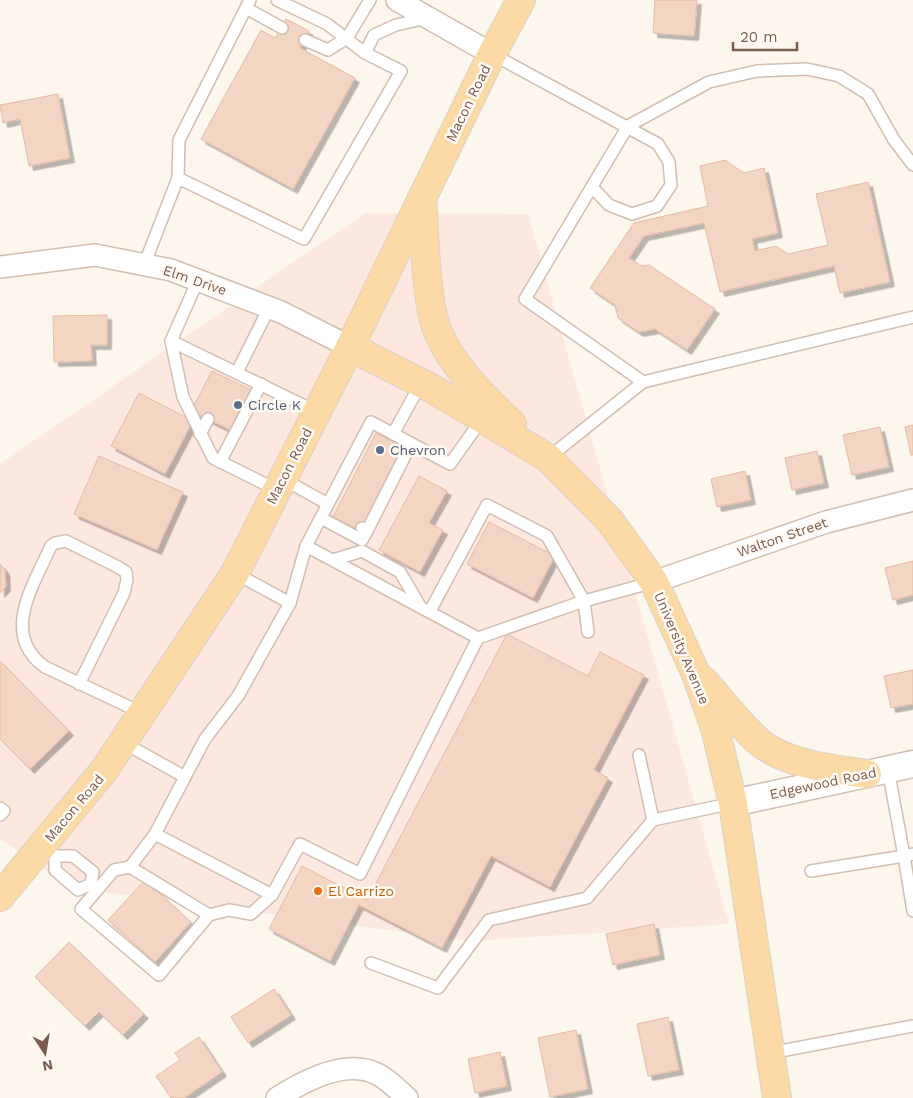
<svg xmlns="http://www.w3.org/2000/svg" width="913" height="1098" viewBox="0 0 913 1098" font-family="'Work Sans',sans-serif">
<defs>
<filter id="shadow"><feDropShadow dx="4.5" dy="4.5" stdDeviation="0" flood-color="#0004"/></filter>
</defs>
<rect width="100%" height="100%" fill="#fdf6ec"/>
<!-- commercial -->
<polygon fill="#fde8e0" points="365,213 528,214 729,924 472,941 72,888 0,839 0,464"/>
<!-- building -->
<g fill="#f3d5c3" stroke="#e6bba3" filter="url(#shadow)">
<polygon points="655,0 697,0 694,36 653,33"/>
<polygon points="286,19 309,31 300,48 355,78 293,189 201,139 261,30 275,38"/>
<polygon points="58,94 70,158 29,166 20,119 3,123 0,105"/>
<polygon points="725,160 744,173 764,168 778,233 752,239 755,251 776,246 788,254 828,245 816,194 868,182 890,282 840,293 834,266 720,292 704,223 644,236 629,258 642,266 649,265 715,309 687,350 655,329 639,332 618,318 615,305 590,288 634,223 708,206 700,166"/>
<polygon points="107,315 107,345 91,345 92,361 54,362 53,316"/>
<polygon points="212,371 251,390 230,430 191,411"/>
<polygon points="139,393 193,421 165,474 111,446"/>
<polygon points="913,425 913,455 911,455 905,427"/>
<polygon points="880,427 889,467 852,475 843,435"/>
<polygon points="376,433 404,447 361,531 333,517"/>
<polygon points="817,451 824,483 792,490 785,458"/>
<polygon points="99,456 183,492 157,550 74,514"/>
<polygon points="745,471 751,500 717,507 711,479"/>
<polygon points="419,476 447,491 429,523 443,530 420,572 379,550"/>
<polygon points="489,522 555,556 533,598 467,564"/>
<polygon points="913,561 913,595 893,600 885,568"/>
<polygon points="0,564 5,570 6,587 0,593"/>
<polygon points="507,634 588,676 600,652 644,675 594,770 608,778 550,887 491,856 442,948 359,905 330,961 269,929 302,866 367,900"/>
<polygon points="0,661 69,731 30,769 0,739"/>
<polygon points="913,670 913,704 891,708 884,676"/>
<polygon points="145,880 191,922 155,962 108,920"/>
<polygon points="654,924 660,955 613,965 606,934"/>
<polygon points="69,942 144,1014 123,1035 99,1012 85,1026 35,977"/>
<polygon points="274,989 291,1015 248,1043 231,1017"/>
<polygon points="668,1017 679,1070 648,1076 637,1024"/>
<polygon points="576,1030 588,1089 550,1097 538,1038"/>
<polygon points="199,1037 222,1072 184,1098 171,1098 156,1076 180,1060 175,1053"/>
<polygon points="500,1052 507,1086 475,1093 468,1059"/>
</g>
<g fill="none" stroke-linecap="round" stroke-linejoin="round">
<!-- service casing -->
<g stroke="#d1beb0" stroke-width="14">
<g id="service">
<polyline points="246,8 282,28"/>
<polyline points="305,40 328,50 347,38 370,0"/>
<polyline points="365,53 374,35 396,25 427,18"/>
<polyline points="492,54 658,144 669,162 671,185 657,206 632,214 609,205 592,187"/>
<polyline points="178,178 179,140 250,0"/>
<polyline points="144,265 178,178 304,239 401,71 365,53 327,24 277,0"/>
<polyline points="171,341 198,280"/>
<polyline points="237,372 269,308"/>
<polyline points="643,382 525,299 628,126 709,82 757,71 807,69 839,76 868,94 894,140 913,165"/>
<polyline points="200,434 208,419"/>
<polyline points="393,434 421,383"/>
<polyline points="548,458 643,382 913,317"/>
<polyline points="220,462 261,384"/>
<polyline points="283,479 328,504"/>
<polyline points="277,490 213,458 183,397 171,341 317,412"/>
<polyline points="321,518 362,540 367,531"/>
<polyline points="362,528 367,531 411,444"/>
<polyline points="306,546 478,638"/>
<polyline points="333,560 362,551 400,572 420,606"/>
<polyline points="235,573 290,603"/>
<polyline points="430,611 487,505 547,536 584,601 588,632"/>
<path d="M79,684L124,593L127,580L126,572L118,567L66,541L55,543L51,546C33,586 0,635 45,667L142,713"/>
<polyline points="124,743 185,777"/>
<polyline points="639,755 653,820 733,803"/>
<polyline points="0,808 4,811 0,815"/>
<polyline points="155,834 272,895"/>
<polyline points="43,845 55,856 73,856 93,872 91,884"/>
<polyline points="913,854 904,856 913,911"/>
<polyline points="55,856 55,870 78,890 91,884"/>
<polyline points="130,867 155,834 205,739 238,696 290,603 306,546 371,422 450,464 482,419"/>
<polyline points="811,871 904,856 888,769"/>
<polyline points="91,884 98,889 114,870 130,867 209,915 159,975 81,909 98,889"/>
<polyline points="209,915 229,910 251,914 272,895 300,844 360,874 478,638 584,601 654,582"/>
<polyline points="371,963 438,988 489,920 587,898 653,820"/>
<polyline points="770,1053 913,1026"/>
</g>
</g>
<!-- minor casing -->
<g stroke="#d1beb0" stroke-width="24">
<g id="minor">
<polyline points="397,0 492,54"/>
<polyline points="0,267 95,255 171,270 281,312 350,347"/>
<polyline points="654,582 826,522 913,500"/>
<path d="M277,1098C302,1082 346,1058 377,1074C388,1079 398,1090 407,1098"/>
</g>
</g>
<!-- tertiary casing -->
<g stroke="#d1beb0" stroke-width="29">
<polyline id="tertiary" points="733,803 913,764"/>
</g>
<!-- primary casing -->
<g stroke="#dad1cd" stroke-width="30">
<g id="primary">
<path d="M422,198C425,234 425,300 438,332C453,368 485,398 512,424"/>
<polyline points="350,347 431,388 548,458 610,521 654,582 696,674 715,728 733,803 777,1098"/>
<path d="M704,681C721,700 738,723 758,741C784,764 833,769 867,774"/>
<polyline points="0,897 105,769 235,573 350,347 492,54 521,0"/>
</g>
</g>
<!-- service -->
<use href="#service" stroke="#fff" stroke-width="11"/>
<!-- minor -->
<use href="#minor" stroke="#fff" stroke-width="21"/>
<!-- tertiary -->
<use href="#tertiary" stroke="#fff" stroke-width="26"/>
<!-- primary -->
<use href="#primary" stroke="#fbd9a5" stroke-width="28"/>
</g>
<!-- markers -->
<g fill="#5c6f8a" stroke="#fffaf3" stroke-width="2">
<circle cx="238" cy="405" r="5"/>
<circle cx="380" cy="450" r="5"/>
</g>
<circle fill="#e8710a" stroke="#fffaf3" stroke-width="2" cx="318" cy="891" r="5"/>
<g text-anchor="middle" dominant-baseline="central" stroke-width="5" stroke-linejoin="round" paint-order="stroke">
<!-- street labels -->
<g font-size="14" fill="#7a5c4d" stroke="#fffaf3">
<text transform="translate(468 103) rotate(-64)">Macon Road</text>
<text transform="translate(195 280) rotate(19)">Elm Drive</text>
<text transform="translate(289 466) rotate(-63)">Macon Road</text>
<text transform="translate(782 537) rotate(-19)">Walton Street</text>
<text transform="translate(682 648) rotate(67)">University Avenue</text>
<text transform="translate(823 783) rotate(-12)">Edgewood Road</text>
<text transform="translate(74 808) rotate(-50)">Macon Road</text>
</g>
<!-- service labels -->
<g font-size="14" fill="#4e5e75" stroke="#fffaf3" text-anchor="start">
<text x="248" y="405">Circle K</text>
<text x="390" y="450">Chevron</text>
</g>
<!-- food labels -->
<g font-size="14" fill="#c56008" stroke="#fffaf3" text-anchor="start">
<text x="328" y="891">El Carrizo</text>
</g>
</g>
<!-- north arrow -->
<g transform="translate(45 1053) rotate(168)" stroke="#fffaf3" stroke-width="4" paint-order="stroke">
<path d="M0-4L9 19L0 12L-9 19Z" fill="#7a5c4d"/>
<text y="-8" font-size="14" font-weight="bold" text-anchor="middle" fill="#7a5c4d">N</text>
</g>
<!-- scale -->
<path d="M733 42v8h64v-8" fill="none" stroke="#7a5c4d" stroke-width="2.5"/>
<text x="740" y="42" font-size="15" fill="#7a5c4d" stroke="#fffaf3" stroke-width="4" paint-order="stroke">20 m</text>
</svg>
